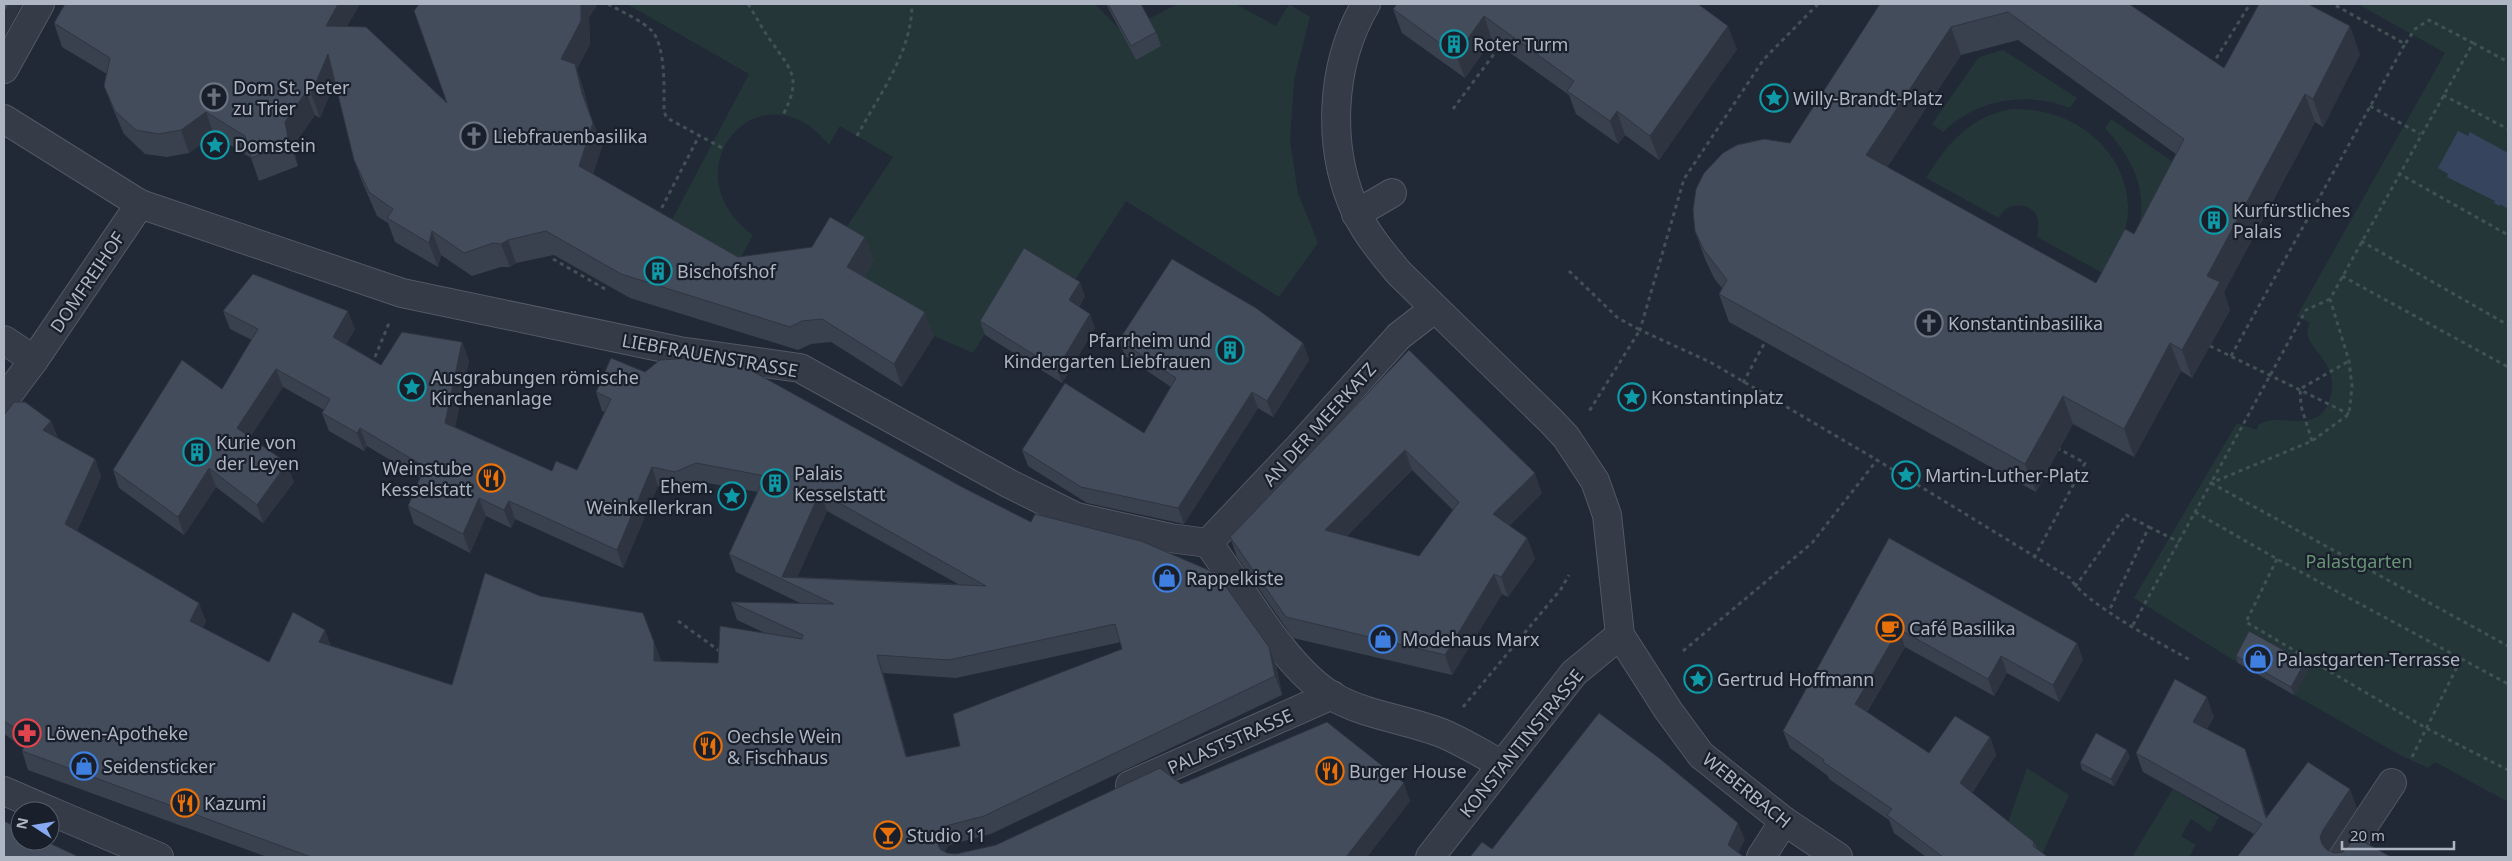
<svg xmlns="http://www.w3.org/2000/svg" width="2512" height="861" viewBox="0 0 2512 861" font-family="'Noto Sans',sans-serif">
<rect width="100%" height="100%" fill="#212936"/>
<!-- green -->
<g fill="#243638">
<path d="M627,4H1095L1120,30L1136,60L1147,20L1177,4H1235L1276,26L1289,4L1310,17L1294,80L1290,140L1298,193L1318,243L1279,297L1126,201L1070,288L1029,262L973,353L934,336L856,291L838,240L893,157L840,126L829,145C762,61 665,170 753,235L733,272L665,233L749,74Z"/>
<path d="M2358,4H2508V802L2435,762L2428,768L2398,754L2238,663L2134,598L2237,423L2257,430L2258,425C2281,409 2320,440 2331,395C2340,357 2297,347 2310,323L2297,316L2445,53Z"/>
<path d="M2003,50L2077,98L2070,108C2026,91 1977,99 1943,132L1932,124L1979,57Z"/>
<path d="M2012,109C2069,107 2125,145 2128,206C2129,231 2116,254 2106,275L2037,237C2038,229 2040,220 2035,213C2025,201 2004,204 1999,218L1926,178C1947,144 1970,116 2012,109Z"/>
<path d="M2111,119L2183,169L2138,233C2149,191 2133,159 2105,128Z"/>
<polygon points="2027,768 2069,795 2041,857 2005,831"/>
<polygon points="2173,789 2219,817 2210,832 2191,819 2181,836 2196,845 2189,857 2132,857"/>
</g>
<!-- water -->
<polygon fill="#36445d" points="2458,131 2468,136 2470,132 2508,153 2508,209 2500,204 2499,206 2494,203 2495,201 2447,177 2448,174 2438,168"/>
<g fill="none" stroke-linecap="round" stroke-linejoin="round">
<!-- minor casing -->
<g stroke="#525965" stroke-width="30">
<g id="minor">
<path d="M1366,4C1330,65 1326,149 1357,214C1367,235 1384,255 1399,273L1551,421L1566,437L1595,481L1607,515L1620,635L1668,710L1701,755L1784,821L1838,857"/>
<polyline points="4,69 40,4"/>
<polyline points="4,119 140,204"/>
<polyline points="1356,214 1392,193"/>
<polyline points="4,340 34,360"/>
<polyline points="4,400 34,360 140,204 402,293 679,351 800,368 1008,483 1076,517 1170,538 1208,543"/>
<path d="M1208,543C1243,589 1283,666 1332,696C1366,716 1407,719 1444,734C1463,742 1482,754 1501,764"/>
<polyline points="1208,543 1299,447 1399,336 1434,309"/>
<polyline points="1130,785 1332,695"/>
<polyline points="4,791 50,811"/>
<polyline points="50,811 159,857"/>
<polyline points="1430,857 1574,673 1620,635"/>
<polyline points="1761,857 1784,821"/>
<polyline points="2343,857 2392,783"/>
</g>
</g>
<!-- path -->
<g stroke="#415155" stroke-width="3" stroke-dasharray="4 4" stroke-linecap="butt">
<path d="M608,4C622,12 641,20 652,31C666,47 664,91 664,112L667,118L724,149"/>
<path d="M748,4C756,16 762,29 771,41C792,72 802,77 783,115"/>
<path d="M1818,4L1764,59L1684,179L1640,330L1710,362L1877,460L2070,578C2084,603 2162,644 2190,660"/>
<polyline points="2473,43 2508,62"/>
<polyline points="2212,65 2250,4"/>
<polyline points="2443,95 2508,129"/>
<polyline points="2370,106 2420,134"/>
<polyline points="1453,109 1500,46"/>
<path d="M857,136C879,95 912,52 912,4"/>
<polyline points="2398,173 2508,235"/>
<polyline points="658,215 699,136"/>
<polyline points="2361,241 2508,325"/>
<polyline points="553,259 605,289"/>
<polyline points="1569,271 1618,318 1640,330 1588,413"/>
<polyline points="2342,276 2508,367"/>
<polyline points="2330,299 2306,310 2211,483 2508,646"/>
<polyline points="2210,346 2349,414"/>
<polyline points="2231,356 2405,44"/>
<polyline points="375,357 389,323"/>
<polyline points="1743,383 1765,342"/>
<polyline points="2312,441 2301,406 2300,389 2349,361"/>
<polyline points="2195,512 2277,559 2508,684"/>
<polyline points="2149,527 2179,542"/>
<polyline points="2034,558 2085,463 2059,449"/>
<polyline points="2277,559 2246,622 2426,728 2508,770"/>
<polyline points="2075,587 2126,515 2149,527 2109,611"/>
<polyline points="678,621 721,652"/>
<polyline points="2133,625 2211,483 2312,441 2349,414 2352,386 2349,361 2330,299 2473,43 2429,20 2415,29 2405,44 2333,4"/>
<polyline points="1683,651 1812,543 1877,460"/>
<polyline points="1463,707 1561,589 1569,575"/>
<polyline points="2412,757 2461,659"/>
</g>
<!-- minor -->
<use href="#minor" stroke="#353b47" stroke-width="28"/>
</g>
<!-- wall -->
<g fill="#3a414e" fill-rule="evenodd">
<polygon points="65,4 360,4 347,26 447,103 589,18 590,44 577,69 583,88 590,114 602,146 593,174 738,257 874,260 864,277 934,336 902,387 831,342 811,344 798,350 630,298 554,255 516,263 510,267 501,267 472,276 441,255 438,267 395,242 388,223 377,216 363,184 354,160 335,81 320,118 315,115 293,146 298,166 259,181 251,158 214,135 189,153 167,157 145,154 124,134 113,109 104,86 107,74 62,47 54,23"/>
<polygon points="1106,4 1141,4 1156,32 1161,46 1136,60"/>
<polygon points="1397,4 1737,49 1659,160 1625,135 1618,144 1576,114 1569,95 1492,40 1465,78 1402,33 1393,9"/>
<path d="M1880,4H2129L2224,68L2360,54L2323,127L2315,122L2224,292L2230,310L2192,378L2181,371L2134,457L2073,424L2036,492L1729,322L1719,294L1722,288L1714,278L1705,259L1695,231L1790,143ZM2018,40L2176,154L2134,234L2096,283L1887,167L1961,55Z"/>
<polygon points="1085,296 1079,307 1095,328 1062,383 985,335 980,321"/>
<path d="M223,311L355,329L346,344L381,365L462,342L469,361L455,427L552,471L577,470L605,412L602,411L596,392L1276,665L1282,695L991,834L949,845L944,852L947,853L956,854L996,845L1181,784L1410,801L1367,857H267L28,770L22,751L24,748L4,734V415L51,421L58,438L95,459L101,477L77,531L206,621L203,628L269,662L331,646L452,685L540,596L654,642L661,661L718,663L767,634L737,620L731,602L800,603L736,572L729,554L758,492L702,482L682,491L658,486L623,568L515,519L511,528L486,516L470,553L414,524L408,506L420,478L367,446L364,451L329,431L322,413L324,410L283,387L250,437L294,482L263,523L216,487L184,535L119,488L113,470L222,389L252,340L230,329ZM827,511L958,584L797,577ZM1121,642L1122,649L960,746L907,757L883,673L956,678Z"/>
<polygon points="1119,340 1303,343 1309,360 1273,417 1258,408 1184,524 1087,503 1028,466 1022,450 1144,433 1171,387 1125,356"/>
<path d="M1409,350L1542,493L1509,526L1527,538L1535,559L1508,597L1502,594L1452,675L1293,638L1237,557L1230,537ZM1412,470L1453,510L1419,556L1347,536Z"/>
<polygon points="1889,538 2077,643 2083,660 2059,702 2007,673 1994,696 1905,647 1867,712 1929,753 1990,737 1996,755 1972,793 2034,842 2037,849 2048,857 1926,857 1894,833 1889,820 1829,779 1828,776 1790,748 1783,731"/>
<polygon points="2236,656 2305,662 2308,670 2294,695 2238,663"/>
<polygon points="2214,717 2207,729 2245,749 2252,768 2267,817 2357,808 2330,849 2329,851 2335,853 2391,857 2237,857 2254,834 2143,772 2136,753"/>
<polygon points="2130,757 2114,786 2082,770 2080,763"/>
</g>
<!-- shaded-wall -->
<g fill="#2f3540">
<polygon points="9,4 22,4 4,37 4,13"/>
<polygon points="338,4 360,4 334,49 326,26"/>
<polygon points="581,4 598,4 589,18 590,44 577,69 583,88 590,116 561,59"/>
<polygon points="1484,16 1492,40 1465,78 1456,55"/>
<polygon points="1728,26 1737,49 1659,160 1650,136"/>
<polygon points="2350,26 2360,54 2323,127 2313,99"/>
<polygon points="1951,27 1961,55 1877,183 1866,155"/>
<polygon points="328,54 337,77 320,118 311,94"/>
<polygon points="306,92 315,115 293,146 298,166 289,143 285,122"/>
<polygon points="2305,94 2315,122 2224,292 2230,310 2192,378 2182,350 2207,276"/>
<polygon points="1617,111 1625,135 1618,144 1610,121"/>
<polygon points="206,112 214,135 189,153 181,130"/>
<polygon points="593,123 602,146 588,190 579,166"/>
<polygon points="432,231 441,255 438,267 429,243"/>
<polygon points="865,237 874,260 856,291 847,267"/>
<polygon points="508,240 516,263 510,267 501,244"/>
<polygon points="1080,282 1085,296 1074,315 1069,300"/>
<polygon points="348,311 355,329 340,355 333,337"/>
<polygon points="925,312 934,336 902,387 894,364"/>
<polygon points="1090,314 1095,328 1062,383 1057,369"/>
<polygon points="462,342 469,361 452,441 445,423"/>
<polygon points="1303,343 1309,360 1273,417 1267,401"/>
<polygon points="2170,343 2181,371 2134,457 2124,429"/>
<polygon points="276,369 283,387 244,446 237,428"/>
<polygon points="1252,392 1258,408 1184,524 1178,508"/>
<polygon points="2063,396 2073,424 2036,492 2025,464"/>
<polygon points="51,421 58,439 43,430"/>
<polygon points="360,428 367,446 364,451 357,433"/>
<polygon points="1405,450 1412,470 1332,551 1325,530"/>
<polygon points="95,459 101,477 72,542 65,524"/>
<polygon points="287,463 294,482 263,523 257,505"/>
<polygon points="652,467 658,486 623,568 617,550"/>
<polygon points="209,468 216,487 184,535 178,517"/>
<polygon points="1535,473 1542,493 1501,534 1493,514"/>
<polygon points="820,492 827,511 794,585 782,577"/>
<polygon points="479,498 486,516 470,553 463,534"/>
<polygon points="509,501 515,519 511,528 504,510"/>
<polygon points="1527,538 1535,559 1508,597 1501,577"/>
<polygon points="1494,574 1502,594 1452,675 1445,655"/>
<polygon points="199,603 206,621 197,640 190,621"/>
<polygon points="1899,629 1905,647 1861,721 1855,704"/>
<polygon points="325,630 332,648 319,642"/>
<polygon points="654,642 661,660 661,679 654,661"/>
<polygon points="2077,643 2083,660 2059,702 2053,685"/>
<polygon points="1269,647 1276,665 1282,695 1275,676"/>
<polygon points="877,655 883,673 912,775 906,757"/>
<polygon points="2001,656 2007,673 1994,696 1988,679"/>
<polygon points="2305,662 2308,670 2294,695 2291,687"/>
<polygon points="2207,697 2214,717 2200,741 2193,722"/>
<polygon points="1990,737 1996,755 1966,801 1960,783"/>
<polygon points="2245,749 2252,768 2273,837 2266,818"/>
<polygon points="2127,750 2130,757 2114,786 2111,779"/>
<polygon points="1404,783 1410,801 1367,857 1346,857"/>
<polygon points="2350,789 2357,808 2330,849 2327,857 2322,844 2320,837 2323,830"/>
<polygon points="1738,823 1745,840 1736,857 1728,845"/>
<polygon points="942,827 949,845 944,852 944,857 937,842 938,833"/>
</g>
<!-- building -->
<g fill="#434c5b" stroke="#2f3540" fill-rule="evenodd">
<polygon points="4,4 9,4 4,13"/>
<polygon points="65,4 338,4 326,26 366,27 447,103 414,11 419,4 581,4 581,21 561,59 575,64 582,93 593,123 579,166 738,257 812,247 830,217 865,237 847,267 925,312 894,364 822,319 802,321 790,327 621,274 546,231 508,240 501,244 493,243 464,253 432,231 429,243 387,218 393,209 369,192 354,160 328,54 311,94 306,92 285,122 289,143 251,158 245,136 206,112 181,130 158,134 136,130 115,111 104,86 110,58 54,23"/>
<polygon points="1108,4 1141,4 1156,32 1131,46"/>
<polygon points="1397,4 1698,4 1728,26 1650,136 1617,111 1610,121 1567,91 1574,81 1484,16 1456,55 1393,9"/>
<path d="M1880,4H2129L2224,68L2259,4H2308L2350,26L2313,99L2305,94L2207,276L2220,282L2182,350L2170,343L2124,429L2063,396L2025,464L1719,294L1727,280L1704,250L1695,231L1694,221L1693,210L1696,189L1704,173L1723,153L1737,145L1764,139L1790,143ZM2008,12L2184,139L2134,234L2125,229L2096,283L1866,155L1951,27Z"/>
<polygon points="1024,248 1080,282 1069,300 1090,314 1057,369 980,321"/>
<polygon points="1172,259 1256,308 1303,343 1267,401 1252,392 1178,508 1081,487 1022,450 1065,383 1144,433 1176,378 1119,340"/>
<path d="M253,274L348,311L333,337L381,365L402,332L462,342L445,423L552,471L556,461L577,470L611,399L596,392L611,358L645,372L660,360L725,356L962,487L1031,522L1035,514L1141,541L1213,572L1214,570L1269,647L1275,676L984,816L942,827L938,833L937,842L940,849L947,853L956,854L996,845L1160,768L1181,784L1327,722L1404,783L1346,857H311L22,751L29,737L4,721V415L14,402H25L51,421L43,430L95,459L65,524L199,603L190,621L269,662L293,612L325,630L319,642L452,685L485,573L540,596L643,613L654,642V661L718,663L720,626L802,639L803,635L731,602L834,604L729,554L765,476L696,463L675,472L652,467L617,550L509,501L504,510L479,498L463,534L408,506L425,467L360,428L357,433L322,413L330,399L276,369L237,428L287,463L257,505L209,468L178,517L113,470L182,360L222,389L258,329L223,311ZM820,492L986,586L782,577ZM1115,624L1122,649L953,714L960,746L906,757L877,655L949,660Z"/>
<path d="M1409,350L1535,473L1493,514L1527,538L1501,577L1494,574L1445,655L1286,617L1230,537ZM1405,450L1459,502L1419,556L1325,530Z"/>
<polygon points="1889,538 2077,643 2053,685 2001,656 1988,679 1899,629 1855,704 1929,753 1955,716 1990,737 1960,783 2034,842 2033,846 2048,857 1943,857 1887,815 1892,809 1823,762 1824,760 1783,731"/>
<polygon points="2249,631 2305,662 2291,687 2236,656"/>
<polygon points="2175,679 2207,697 2193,722 2245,749 2266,818 2308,762 2350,789 2323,830 2320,837 2322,844 2327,850 2335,853 2343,852 2355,837 2391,857 2237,857 2262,824 2136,753"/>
<polygon points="1599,713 1659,758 1738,823 1728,845 1744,857 1470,857 1482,842 1492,849"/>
<polygon points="2096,733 2127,750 2111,779 2080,763"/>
<polygon points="4,821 20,829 20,841 45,841 79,857 4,857"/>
</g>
<!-- icons -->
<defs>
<g id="building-ring" transform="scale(1.4375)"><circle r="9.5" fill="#1a202b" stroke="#0f9aa8" stroke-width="1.5"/><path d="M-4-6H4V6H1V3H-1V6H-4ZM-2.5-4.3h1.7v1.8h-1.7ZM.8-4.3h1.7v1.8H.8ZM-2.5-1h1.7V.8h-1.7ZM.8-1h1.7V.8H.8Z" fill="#0f9aa8"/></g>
<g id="church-ring" transform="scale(1.4375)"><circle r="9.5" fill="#1a202b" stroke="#6b7280" stroke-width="1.5"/><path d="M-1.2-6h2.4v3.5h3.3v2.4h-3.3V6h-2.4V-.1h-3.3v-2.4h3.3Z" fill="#6b7280"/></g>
<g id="sight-ring" transform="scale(1.4375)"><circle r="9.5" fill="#1a202b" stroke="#0f9aa8" stroke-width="1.5"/><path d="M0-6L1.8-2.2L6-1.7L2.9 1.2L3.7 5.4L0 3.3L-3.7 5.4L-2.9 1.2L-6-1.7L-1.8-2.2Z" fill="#0f9aa8"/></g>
<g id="restaurant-ring" transform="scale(1.4375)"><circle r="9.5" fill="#1a202b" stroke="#e8710a" stroke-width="1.5"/><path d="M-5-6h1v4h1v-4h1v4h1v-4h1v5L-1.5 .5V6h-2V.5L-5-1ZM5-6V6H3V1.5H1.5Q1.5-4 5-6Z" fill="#e8710a"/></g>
<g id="shop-ring" transform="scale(1.4375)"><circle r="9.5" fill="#1a202b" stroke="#3f7fe0" stroke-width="1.5"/><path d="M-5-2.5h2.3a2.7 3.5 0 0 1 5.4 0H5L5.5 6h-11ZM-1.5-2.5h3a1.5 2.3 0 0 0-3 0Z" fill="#3f7fe0"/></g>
<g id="cafe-ring" transform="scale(1.4375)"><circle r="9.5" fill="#1a202b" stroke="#e8710a" stroke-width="1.5"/><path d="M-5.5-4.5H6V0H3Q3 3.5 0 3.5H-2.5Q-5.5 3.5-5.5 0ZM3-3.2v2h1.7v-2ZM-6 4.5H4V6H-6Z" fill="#e8710a"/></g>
<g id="pharmacy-ring" transform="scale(1.4375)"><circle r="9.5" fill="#1a202b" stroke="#e0444e" stroke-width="1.5"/><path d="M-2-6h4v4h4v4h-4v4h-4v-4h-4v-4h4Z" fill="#e0444e"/></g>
<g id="bar-ring" transform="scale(1.4375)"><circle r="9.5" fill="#1a202b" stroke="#e8710a" stroke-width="1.5"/><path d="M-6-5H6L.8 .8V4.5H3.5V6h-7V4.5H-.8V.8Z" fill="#e8710a"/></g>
</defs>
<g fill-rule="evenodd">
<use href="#building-ring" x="1454" y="44"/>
<use href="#church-ring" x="214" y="97"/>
<use href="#sight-ring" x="1774" y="98"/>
<use href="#church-ring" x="474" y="136"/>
<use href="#sight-ring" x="215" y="145"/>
<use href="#building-ring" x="2214" y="220"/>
<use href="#building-ring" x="658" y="271"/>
<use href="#church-ring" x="1929" y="323"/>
<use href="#building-ring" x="1230" y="350"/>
<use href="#sight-ring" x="412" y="387"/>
<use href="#sight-ring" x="1632" y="397"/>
<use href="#building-ring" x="197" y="452"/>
<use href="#sight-ring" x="1906" y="475"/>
<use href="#restaurant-ring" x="491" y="478"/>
<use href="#building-ring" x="775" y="483"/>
<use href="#sight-ring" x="732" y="496"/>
<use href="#shop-ring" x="1167" y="578"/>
<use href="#cafe-ring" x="1890" y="628"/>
<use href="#shop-ring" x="1383" y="639"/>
<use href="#shop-ring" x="2258" y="659"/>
<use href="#sight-ring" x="1698" y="679"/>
<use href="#pharmacy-ring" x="27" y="733"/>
<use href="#restaurant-ring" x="708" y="746"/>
<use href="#shop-ring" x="84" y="766"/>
<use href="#restaurant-ring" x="1330" y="771"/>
<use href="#restaurant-ring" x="185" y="803"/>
<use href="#bar-ring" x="888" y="835"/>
</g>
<g text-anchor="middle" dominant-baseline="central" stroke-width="4.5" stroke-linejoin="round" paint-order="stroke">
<!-- poi labels -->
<g font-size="18" fill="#afb6c3" stroke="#1a202b" text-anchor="start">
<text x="1473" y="44">Roter Turm</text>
<text x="233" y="87">Dom St. Peter<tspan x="233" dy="21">zu Trier</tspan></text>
<text x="1793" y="98">Willy-Brandt-Platz</text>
<text x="493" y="136">Liebfrauenbasilika</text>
<text x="234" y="145">Domstein</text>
<text x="2233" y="210">Kurfürstliches<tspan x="2233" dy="21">Palais</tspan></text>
<text x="677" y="271">Bischofshof</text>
<text x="1948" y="323">Konstantinbasilika</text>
<text x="1211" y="340" text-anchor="end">Pfarrheim und<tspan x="1211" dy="21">Kindergarten Liebfrauen</tspan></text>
<text x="431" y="377">Ausgrabungen römische<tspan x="431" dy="21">Kirchenanlage</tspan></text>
<text x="1651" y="397">Konstantinplatz</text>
<text x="216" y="442">Kurie von<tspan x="216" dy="21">der Leyen</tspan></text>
<text x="472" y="468" text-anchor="end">Weinstube<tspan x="472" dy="21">Kesselstatt</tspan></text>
<text x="794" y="473">Palais<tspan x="794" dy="21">Kesselstatt</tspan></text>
<text x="1925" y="475">Martin-Luther-Platz</text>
<text x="713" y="486" text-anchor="end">Ehem.<tspan x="713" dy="21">Weinkellerkran</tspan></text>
<text x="1186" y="578">Rappelkiste</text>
<text x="1909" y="628">Café Basilika</text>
<text x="1402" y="639">Modehaus Marx</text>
<text x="2277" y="659">Palastgarten-Terrasse</text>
<text x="1717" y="679">Gertrud Hoffmann</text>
<text x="46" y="733">Löwen-Apotheke</text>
<text x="727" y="736">Oechsle Wein<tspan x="727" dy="21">&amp; Fischhaus</tspan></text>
<text x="103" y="766">Seidensticker</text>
<text x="1349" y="771">Burger House</text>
<text x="204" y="803">Kazumi</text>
<text x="907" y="835">Studio 11</text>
</g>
<!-- street labels -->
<g font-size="18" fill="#afb6c3" stroke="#1a202b">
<text transform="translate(87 282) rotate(-56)">DOMFREIHOF</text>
<text transform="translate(710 355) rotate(10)">LIEBFRAUENSTRASSE</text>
<text transform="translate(1319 424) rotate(-48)">AN DER MEERKATZ</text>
<text transform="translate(1230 741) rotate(-24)">PALASTSTRASSE</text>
<text transform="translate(1521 743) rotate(-51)">KONSTANTINSTRASSE</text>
<text transform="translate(1747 790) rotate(39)">WEBERBACH</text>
</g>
<!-- park labels -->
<g font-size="18" fill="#689375" stroke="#1a202b">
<text x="2359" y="561">Palastgarten</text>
</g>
</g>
<!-- border -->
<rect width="2512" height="861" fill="none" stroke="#afb6c3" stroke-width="10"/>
<!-- north arrow -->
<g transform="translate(35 826) rotate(282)"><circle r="24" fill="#1a202b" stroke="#565c68"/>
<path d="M0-4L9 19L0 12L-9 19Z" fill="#87a9f1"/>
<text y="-8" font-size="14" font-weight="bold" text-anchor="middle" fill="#afb6c3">N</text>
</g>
<!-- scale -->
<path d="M2342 841v8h112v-8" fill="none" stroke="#afb6c3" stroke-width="2.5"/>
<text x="2350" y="841" font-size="15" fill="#afb6c3" stroke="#1a202b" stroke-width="4" paint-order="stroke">20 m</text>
</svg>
